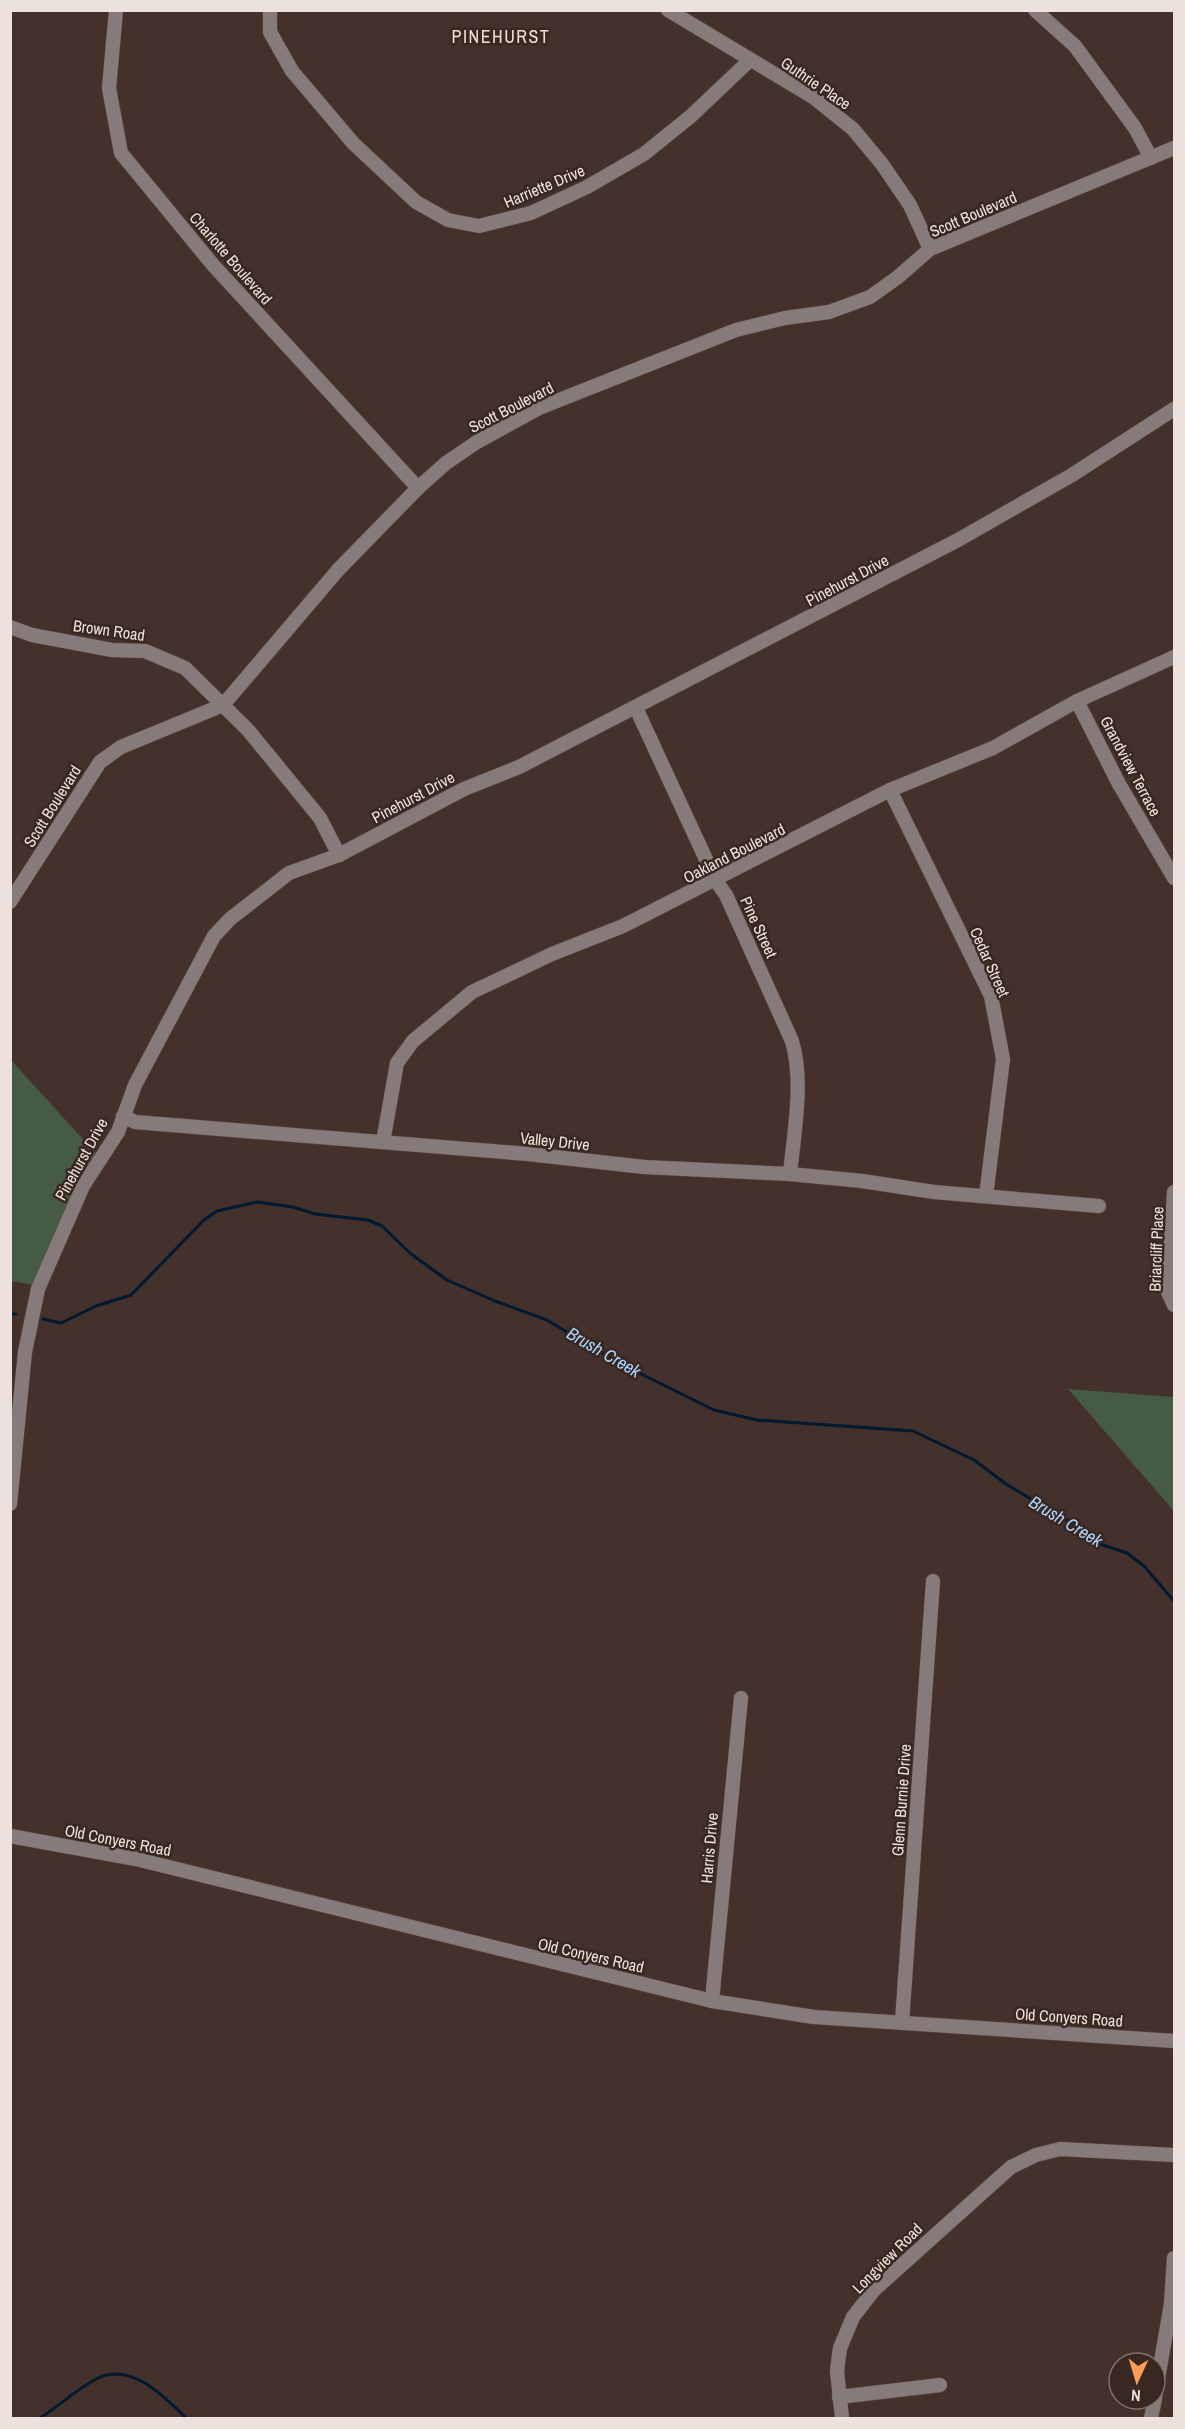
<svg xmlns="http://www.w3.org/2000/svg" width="1185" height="2429" viewBox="0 0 1185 2429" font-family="'Archivo Narrow',sans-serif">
<rect width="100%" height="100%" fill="#44312b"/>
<!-- green -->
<g fill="#455b43">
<polygon points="10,1059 100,1158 40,1286 11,1281"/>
<polygon points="1068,1389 1174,1397 1174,1511"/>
</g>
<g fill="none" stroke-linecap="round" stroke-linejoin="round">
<!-- stream -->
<g stroke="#001a32" stroke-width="3">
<polyline points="10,1314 16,1314"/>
<polyline points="43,1319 61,1323 96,1306 131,1295 204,1220 217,1211 257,1202 293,1207 315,1214 368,1220 382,1226 411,1254 447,1280 495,1301 547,1320 615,1361 714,1410 757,1420 913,1431 974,1460 1006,1484 1086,1532 1100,1544 1127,1553 1144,1566 1174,1601"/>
<path d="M40,2418C59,2406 78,2388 98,2378C131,2362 165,2397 186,2418"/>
</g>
<!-- minor casing -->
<g stroke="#5f4d47" stroke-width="15">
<g id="minor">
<polyline points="116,10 109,88 121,153 213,265 418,488"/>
<polyline points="270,10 270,32 292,71 353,143 416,202 448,220 479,226 531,213 587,187 644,154 691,116 750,60"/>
<polyline points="668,10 813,97 853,129 882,164 910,205 930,249"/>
<polyline points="1035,10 1075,46 1135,128 1151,158"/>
<polyline points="10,627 32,635 112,650 145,651 185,668 248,730 320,818 339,855"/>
<polyline points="1077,701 1119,784 1174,878"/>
<path d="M636,708L716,881L726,895L792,1041C804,1082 794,1132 790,1174"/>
<polyline points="890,790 991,996 1003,1059 986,1196"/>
<polyline points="10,902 100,762 121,747 223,705 338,570 418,488 446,463 477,442 539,408 736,330 785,318 829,312 870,297 898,277 930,249 1174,148"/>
<polyline points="123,1116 135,1122 528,1154 644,1167 790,1174 862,1181 934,1192 1099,1206"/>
<polyline points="383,1142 397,1063 413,1041 472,992 552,954 623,926 890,790 993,748 1077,701 1174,657"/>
<polyline points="1174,1192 1168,1292 1174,1305"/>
<polyline points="10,1504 25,1352 38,1289 83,1186 118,1132 135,1085 214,936 230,919 289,873 339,855 464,789 519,767 958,540 1072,475 1174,409"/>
<polyline points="10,1836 136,1859 712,2001 814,2017 1174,2041"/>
<polyline points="712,2001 741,1698"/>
<polyline points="902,2022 933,1581"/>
<polyline points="1155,2396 1171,2304 1174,2258"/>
<polyline points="839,2397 940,2385"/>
<polyline points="842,2418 837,2371 840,2348 853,2317 874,2290 1011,2167 1036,2155 1060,2149 1174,2155"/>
<polyline points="1151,2418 1155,2399"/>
</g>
</g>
<!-- minor -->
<use href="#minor" stroke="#867b7a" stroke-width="14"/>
</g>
<g text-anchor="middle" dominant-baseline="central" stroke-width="5" stroke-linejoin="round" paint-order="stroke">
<!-- street labels -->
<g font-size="16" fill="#ede1dd" stroke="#392721">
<text transform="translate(816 83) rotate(34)">Guthrie Place</text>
<text transform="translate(544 186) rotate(-23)">Harriette Drive</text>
<text transform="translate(973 214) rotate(-23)">Scott Boulevard</text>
<text transform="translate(231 258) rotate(49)">Charlotte Boulevard</text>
<text transform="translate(511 407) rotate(-27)">Scott Boulevard</text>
<text transform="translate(847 580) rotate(-28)">Pinehurst Drive</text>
<text transform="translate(109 630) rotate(8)">Brown Road</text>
<text transform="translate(1131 766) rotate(62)">Grandview Terrace</text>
<text transform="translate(413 797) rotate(-28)">Pinehurst Drive</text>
<text transform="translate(52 806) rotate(-58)">Scott Boulevard</text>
<text transform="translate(734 853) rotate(-27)">Oakland Boulevard</text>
<text transform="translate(759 927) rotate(65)">Pine Street</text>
<text transform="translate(990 962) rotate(66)">Cedar Street</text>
<text transform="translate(555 1141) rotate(6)">Valley Drive</text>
<text transform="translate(81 1159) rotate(-61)">Pinehurst Drive</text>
<text transform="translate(1156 1249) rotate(-88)">Briarcliff Place</text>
<text transform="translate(901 1800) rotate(-86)">Glenn Burnie Drive</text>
<text transform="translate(118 1840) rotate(11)">Old Conyers Road</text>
<text transform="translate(709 1848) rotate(-85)">Harris Drive</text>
<text transform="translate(591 1955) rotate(13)">Old Conyers Road</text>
<text transform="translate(1069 2017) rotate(4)">Old Conyers Road</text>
<text transform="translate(887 2258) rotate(-45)">Longview Road</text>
</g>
<!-- neighbourhood labels -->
<g font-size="18" letter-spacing="1.5" fill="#f5dcd4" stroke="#392721">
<text x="501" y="36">PINEHURST</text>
</g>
<!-- water labels -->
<g font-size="18" font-style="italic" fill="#abd6fd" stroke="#392721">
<text transform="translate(604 1352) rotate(30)">Brush Creek</text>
<text transform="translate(1066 1521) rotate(31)">Brush Creek</text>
</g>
</g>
<!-- border -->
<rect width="1185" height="2429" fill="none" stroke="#ede1dd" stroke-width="24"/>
<!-- north arrow -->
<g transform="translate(1137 2381) rotate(184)"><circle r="28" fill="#392721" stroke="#81716c" stroke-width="1.5"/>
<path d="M0-4.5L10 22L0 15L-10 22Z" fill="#fd9d55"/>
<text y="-9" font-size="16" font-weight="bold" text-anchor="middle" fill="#ede1dd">N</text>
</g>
</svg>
